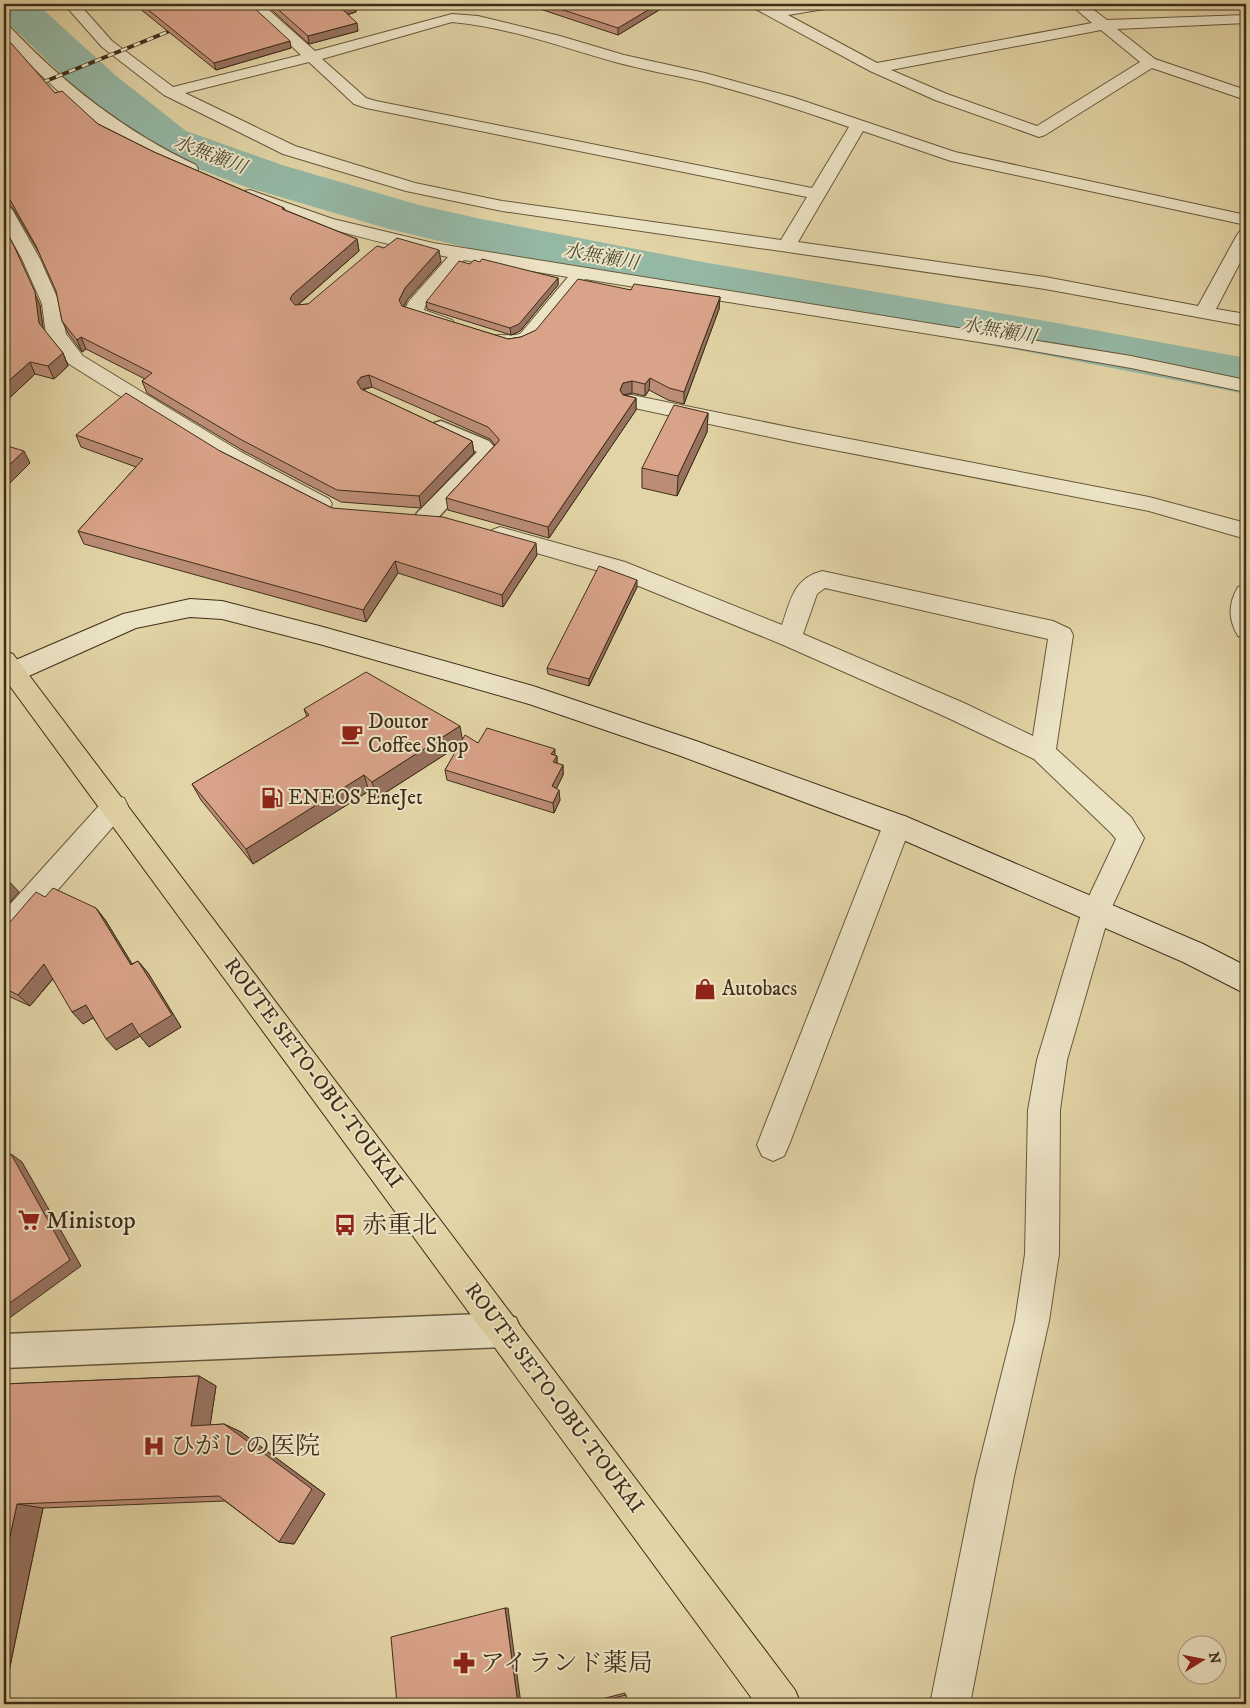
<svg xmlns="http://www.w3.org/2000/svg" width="1250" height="1708" viewBox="0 0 1250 1708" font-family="'IM FELL DW Pica','Noto Serif JP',serif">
<rect width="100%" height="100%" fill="#e2d4a6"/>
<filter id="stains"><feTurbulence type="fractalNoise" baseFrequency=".004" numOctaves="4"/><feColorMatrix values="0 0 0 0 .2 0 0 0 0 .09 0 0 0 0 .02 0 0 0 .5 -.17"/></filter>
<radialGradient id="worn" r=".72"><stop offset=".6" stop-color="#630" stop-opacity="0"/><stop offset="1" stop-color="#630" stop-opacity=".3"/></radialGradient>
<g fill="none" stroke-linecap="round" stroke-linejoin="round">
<!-- river -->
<polygon fill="#95b8a5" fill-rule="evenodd" points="4,4 37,4 115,75 186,131 282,165 419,205 481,219 708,263 1040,320 1246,358 1246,394 1040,354 708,295 481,251 389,229 246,187 152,151 83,95 4,19"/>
<!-- lane casing -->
<g stroke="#67583c" stroke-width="3">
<g id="lane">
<polygon points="441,421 489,441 499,452 433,523 425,525 417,523 414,518 417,513 477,452 434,431 431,427 434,423"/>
<polygon points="504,1313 516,1318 521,1330 516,1342 504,1347 4,1368 4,1334"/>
</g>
</g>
<!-- street casing -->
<g stroke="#67583c" stroke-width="2">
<g id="street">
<path d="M64,4H79L112,41L173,87L301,55L247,4H262L315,51L452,14L478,16L560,36L624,55L705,73L792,97L955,152L1246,215V225L951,161L863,131L798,242L1045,277L1198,306L1237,235L1240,231L1246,230V251L1216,309L1246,314V326L1045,289L502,211L406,191L283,154L164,95L102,47ZM452,22C508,27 561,47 615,62C644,70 674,75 704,82C753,95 801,110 849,127L812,188L376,101L366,98L322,59ZM309,62L354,104L366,108L807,197L781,240L502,201L415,183L295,146L185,93Z"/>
<path d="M750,4H767L776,8L805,4H837L835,7L830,8L788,15L877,63L1092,23L1070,4H1086L1107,20L1246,15V23L1117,29L1155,59L1246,90V100L1152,68L1045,135L1039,137L935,100L870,71L752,7ZM1101,30L1140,62L1037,126L947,94L891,70Z"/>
<path d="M4,25L9,26C64,84 124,131 196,165L198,169L196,173C184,175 174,168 164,163C102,134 50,87 4,37Z"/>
<path d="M250,190L333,219L433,243L1131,356L1246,380V392L1131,368L1022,349L585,279C575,292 542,337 532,343C519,350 506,347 493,344L490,340L493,336C503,333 512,338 521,333L568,277L464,260L425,306L424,310L452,320L455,324L452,328C437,332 420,322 406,317L403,313L409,301L448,257C378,243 310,226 244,199L241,195L244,191Z"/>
<polygon points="4,206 10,207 13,211 40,259 60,304 66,334 83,356 241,452 329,499 332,504 329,509 321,511 313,509 225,462 69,364 46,335 42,304 22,259 4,226"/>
<polygon points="632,395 798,429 1149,497 1246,523 1246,539 1149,511 798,443 625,406 622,401 625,396"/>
<path d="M500,527L625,562L782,625C791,600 793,579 822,571L1053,621L1070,629L1073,635L1056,749L1131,817L1144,838L1110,911L1067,1060L1060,1110L1059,1254L1049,1321L1014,1476L970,1704H930L976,1476L1015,1321L1025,1254L1028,1110L1037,1060L1082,911L1116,839L1111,833L1034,759L946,717L781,644L609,574L492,540L489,535L492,530ZM825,588L1048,639L1033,736L964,703L803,634L817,594Z"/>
<path d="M1246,585V639L1238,636C1228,619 1228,604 1238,587Z"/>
<polygon points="115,795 124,798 128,806 124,814 14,940 4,943 4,911 106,798"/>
<polygon points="897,814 907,817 911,825 789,1145 784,1156 773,1161 762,1156 757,1145 883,825 887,817"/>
</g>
</g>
<!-- secondary casing -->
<g stroke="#3e2e18" stroke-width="2">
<polygon id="secondary" points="190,599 222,601 323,627 533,686 696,741 907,817 1203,944 1246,966 1246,994 1183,962 887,833 678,755 529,704 323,645 222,619 190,617 136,628 22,679 13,681 4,678 4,665 123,614"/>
</g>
<!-- primary casing -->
<g stroke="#3e2e18" stroke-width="2">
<polygon id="primary" points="4,651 13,654 795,1690 801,1704 756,1704 4,678"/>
</g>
<!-- lane -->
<use href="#lane" fill="#ece3c5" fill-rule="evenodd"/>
<!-- street -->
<use href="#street" fill="#ece3c5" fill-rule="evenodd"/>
<!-- secondary -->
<use href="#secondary" fill="#ece3c5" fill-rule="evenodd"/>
<!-- primary -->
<use href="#primary" fill="#e2d4a6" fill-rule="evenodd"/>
<!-- rail casing -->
<g stroke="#3e2e18" stroke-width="4">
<polyline id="rail" points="4,98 182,26"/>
</g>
<!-- rail -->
<use href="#rail" stroke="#ece3c5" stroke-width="2.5" stroke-dasharray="7" stroke-linecap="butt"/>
</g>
<!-- wall -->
<g fill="#bb8c76" stroke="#3e2e18">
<polygon points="134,4 250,4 291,48 216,70"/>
<polygon points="265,4 369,4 355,7 356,12 347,15 358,31 309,44"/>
<polygon points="525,4 669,4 618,35"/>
<polygon points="4,45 55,93 98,124 154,152 284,208 285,210 357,239 359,251 298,305 308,304 441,262 407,300 404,307 508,339 521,337 631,290 720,297 719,309 684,404 668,400 649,390 645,396 632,393 624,395 636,398 636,410 549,538 448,510 446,498 495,445 490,439 372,387 363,390 472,441 474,453 421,508 341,502 242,450 147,393 142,381 145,379 86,349 82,352 68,333 62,321 57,292 42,258 14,210 10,205 4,205"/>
<polygon points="470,264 558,278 558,285 520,331 511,335 427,309 426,302"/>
<polygon points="40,305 43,329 63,353 68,366 54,379 35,374 4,403"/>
<polygon points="708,413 707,432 677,496 642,488 642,468"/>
<polygon points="76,435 220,451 332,508 537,555 503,607 398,573 366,622 84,544 78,531 136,467 81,447"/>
<polygon points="637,587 589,686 548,674 547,668"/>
<polygon points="304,709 462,740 557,756 557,764 563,765 563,775 556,789 560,800 554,813 447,780 445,770 460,745 377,798 369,791 253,864 201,800 192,784 307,717"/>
<polygon points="45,897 96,908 106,921 132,964 138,961 148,973 181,1027 149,1047 140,1036 116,1050 93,1018 83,1024 53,979 30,1006 4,994 4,929"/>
<polygon points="199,1376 216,1386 210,1425 224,1424 241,1432 325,1494 294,1544 279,1542 225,1501 43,1508 4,1695 4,1384"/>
<polygon points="625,1693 627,1704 582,1704"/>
</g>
<!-- shaded-wall -->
<g fill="#987260" stroke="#3e2e18">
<polygon points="349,4 369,4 355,7 356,12 342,16 341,8"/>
<polygon points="658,4 669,4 618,35 618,28"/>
<polygon points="357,23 358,31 309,44 308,36"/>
<polygon points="290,41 291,48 216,70 214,63"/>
<polygon points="357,239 359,251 296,306 293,311 290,299 293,294"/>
<polygon points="15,248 40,305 44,335 39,323"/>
<polygon points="439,250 441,262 407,300 401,312 399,300 405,288"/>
<polygon points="558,278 558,285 520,331 511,335 510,328"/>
<polygon points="720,297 719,309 684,404 684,392"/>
<polygon points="81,337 86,349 82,352 77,340"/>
<polygon points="63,353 68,366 54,379 48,366"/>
<polygon points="30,362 35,374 4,403 4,385"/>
<polygon points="369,375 372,387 363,389 360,394 357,382 361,377"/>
<polygon points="650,378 649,390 645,396 645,384"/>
<polygon points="632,381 632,393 623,395 620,390 623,383"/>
<polygon points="636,398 636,410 549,538 548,527"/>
<polygon points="708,413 707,432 677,496 678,476"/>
<polygon points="472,441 474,453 421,508 419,496"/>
<polygon points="24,451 30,463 4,489 4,470"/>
<polygon points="536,543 537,555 503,607 502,595"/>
<polygon points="395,561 398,573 366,622 363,610"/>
<polygon points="637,580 637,587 589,686 589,679"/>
<polygon points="460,726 463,743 377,798 372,782"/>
<polygon points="555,749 555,758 557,756 557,765 553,772 551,754"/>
<polygon points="563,765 563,775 553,796 552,786"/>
<polygon points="364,775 369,791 253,864 246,849"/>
<polygon points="4,784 10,793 4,800"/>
<polygon points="559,790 560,800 554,813 553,803"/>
<polygon points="7,879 19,892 4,909 4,883"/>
<polygon points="96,908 106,921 140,977 131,965"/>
<polygon points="138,961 148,973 181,1027 149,1047 140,1036 116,1050 106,1039 132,1023"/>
<polygon points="44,964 55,976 30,1006 18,995"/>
<polygon points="86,1005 96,1016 83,1024 72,1012"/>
<polygon points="11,1154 22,1162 81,1266 4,1322"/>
<polygon points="199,1376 216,1386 209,1433 191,1426"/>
<polygon points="224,1424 241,1432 325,1494 294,1544 279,1542"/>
<polygon points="17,1504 43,1508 4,1695 4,1564"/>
<polygon points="505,1608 508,1608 521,1704 518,1704"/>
</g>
<!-- building -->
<g fill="#d9a389" stroke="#3e2e18">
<polygon points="141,4 250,4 290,41 214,63"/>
<polygon points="272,4 353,4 354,5 341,8 357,23 308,36"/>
<polygon points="545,4 658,4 618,28"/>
<polygon points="11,43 55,93 62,91 98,124 154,152 284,208 282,209 357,239 293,294 290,299 295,305 308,304 377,246 384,248 397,238 439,250 405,288 399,300 402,306 508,339 521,337 536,330 578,279 631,290 634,284 720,297 684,392 669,388 650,378 645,384 632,381 623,383 620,390 623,395 636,398 548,527 446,498 499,441 499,439 488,427 369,375 361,377 357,382 361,389 472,441 419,496 337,490 238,438 142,381 152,373 81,337 77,340 62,321 56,291 36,246 9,198 5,193 4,193 4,45"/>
<polygon points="4,227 15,248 35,292 39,323 63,353 48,366 30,362 4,385"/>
<polygon points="482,259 558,278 519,324 510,328 426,302 459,261 470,264 474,260 480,262"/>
<polygon points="126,393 220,451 332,508 443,517 536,543 502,595 395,561 363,610 78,531 143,459 76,435"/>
<polygon points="674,405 708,413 678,476 642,468"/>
<polygon points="4,445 24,451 4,470"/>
<polygon points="599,566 637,580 589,679 547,668"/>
<polygon points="366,672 460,726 372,782 364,775 246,849 192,784 309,715 304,709"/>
<polygon points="487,728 555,749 551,754 557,756 553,762 563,765 552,786 559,790 553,803 445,770 465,735 478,743"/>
<polygon points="4,877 7,879 4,883"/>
<polygon points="53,888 96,908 131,965 138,961 172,1015 139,1035 132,1023 106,1039 86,1005 72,1012 44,964 18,995 4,988 4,929 36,892 45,897"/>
<polygon points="11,1154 70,1260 4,1307 4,1158"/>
<polygon points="199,1376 191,1426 224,1424 312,1489 279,1542 219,1496 17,1504 4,1564 4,1384"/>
<polygon points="505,1608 518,1704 397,1704 391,1637"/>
<polygon points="626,1695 627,1704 590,1704"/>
</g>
<!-- icons -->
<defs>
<g id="cafe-bare" transform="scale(1.725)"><path d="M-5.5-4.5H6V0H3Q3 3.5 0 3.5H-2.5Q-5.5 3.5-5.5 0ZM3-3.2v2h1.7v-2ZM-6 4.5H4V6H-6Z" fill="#8f2418" stroke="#ece3c5" stroke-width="2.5" paint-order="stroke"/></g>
<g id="fuel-bare" transform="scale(1.725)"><path d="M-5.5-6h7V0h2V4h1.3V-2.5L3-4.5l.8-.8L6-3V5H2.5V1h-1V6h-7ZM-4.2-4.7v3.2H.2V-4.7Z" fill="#8f2418" stroke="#ece3c5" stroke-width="2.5" paint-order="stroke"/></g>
<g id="shop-bare" transform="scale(1.725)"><path d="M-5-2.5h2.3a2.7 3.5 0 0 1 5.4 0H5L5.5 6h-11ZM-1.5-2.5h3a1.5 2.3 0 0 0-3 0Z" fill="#8f2418" stroke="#ece3c5" stroke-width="2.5" paint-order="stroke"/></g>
<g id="supermarket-bare" transform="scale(1.725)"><path d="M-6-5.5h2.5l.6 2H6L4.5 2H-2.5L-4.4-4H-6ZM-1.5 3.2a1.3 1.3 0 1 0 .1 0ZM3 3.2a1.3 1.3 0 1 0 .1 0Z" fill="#8f2418" stroke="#ece3c5" stroke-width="2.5" paint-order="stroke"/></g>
<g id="bus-bare" transform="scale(1.725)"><path d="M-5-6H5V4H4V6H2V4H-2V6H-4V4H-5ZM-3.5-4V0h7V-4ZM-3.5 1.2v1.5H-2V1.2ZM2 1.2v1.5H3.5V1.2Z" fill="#8f2418" stroke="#ece3c5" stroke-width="2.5" paint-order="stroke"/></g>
<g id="hospital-bare" transform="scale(1.725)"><path d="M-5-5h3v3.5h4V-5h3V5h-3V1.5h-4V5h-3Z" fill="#8f2418" stroke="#ece3c5" stroke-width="2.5" paint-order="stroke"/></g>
<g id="pharmacy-bare" transform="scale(1.725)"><path d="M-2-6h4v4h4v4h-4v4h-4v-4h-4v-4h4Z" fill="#8f2418" stroke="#ece3c5" stroke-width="2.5" paint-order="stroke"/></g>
</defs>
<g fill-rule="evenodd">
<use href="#cafe-bare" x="352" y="734"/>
<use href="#fuel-bare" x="272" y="798"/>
<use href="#shop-bare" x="705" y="989"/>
<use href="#supermarket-bare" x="29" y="1220"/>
<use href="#bus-bare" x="345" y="1225"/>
<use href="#hospital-bare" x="154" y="1446"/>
<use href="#pharmacy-bare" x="464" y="1663"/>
</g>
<g text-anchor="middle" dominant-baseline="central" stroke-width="4" stroke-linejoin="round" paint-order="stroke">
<!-- far-water labels -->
<g font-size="19" font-style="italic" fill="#4f4a34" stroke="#ece3c5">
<text transform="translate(210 155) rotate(21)">水無瀬川</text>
<text transform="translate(601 257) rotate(10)">水無瀬川</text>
<text transform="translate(999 331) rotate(10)">水無瀬川</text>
</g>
<!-- poi labels -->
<g font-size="21" fill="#3e2e18" stroke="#ece3c5" text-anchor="start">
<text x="368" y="722">Doutor<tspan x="368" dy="24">Coffee Shop</tspan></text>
<text x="288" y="798">ENEOS EneJet</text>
<text x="722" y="989">Autobacs</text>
</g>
<!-- street labels -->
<g font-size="21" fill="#3e2e18" stroke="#ece3c5">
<text transform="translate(313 1073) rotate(53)">ROUTE SETO-OBU-TOUKAI</text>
<text transform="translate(554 1398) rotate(53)">ROUTE SETO-OBU-TOUKAI</text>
</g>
<!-- near-poi labels -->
<g font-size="25" fill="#3e2e18" stroke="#ece3c5" text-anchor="start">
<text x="46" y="1220">Ministop</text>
<text x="362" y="1225">赤重北</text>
<text x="170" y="1446">ひがしの医院</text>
<text x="480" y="1663">アイランド薬局</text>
</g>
</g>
<!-- margin -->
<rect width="1250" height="1708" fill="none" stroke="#e2d4a6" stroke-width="20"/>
<rect x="5" y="5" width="1240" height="1698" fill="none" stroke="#3e2e18" stroke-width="2.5"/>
<rect x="10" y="10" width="1230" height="1688" fill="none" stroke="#3e2e18"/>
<!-- north arrow -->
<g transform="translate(1202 1660) rotate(80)"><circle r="24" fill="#ece3c5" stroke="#a69b80"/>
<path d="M0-4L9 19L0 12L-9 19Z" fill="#8f2418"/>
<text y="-8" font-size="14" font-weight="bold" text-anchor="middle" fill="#3e2e18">N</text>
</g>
<rect width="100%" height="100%" filter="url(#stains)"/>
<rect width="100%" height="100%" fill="url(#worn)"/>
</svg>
